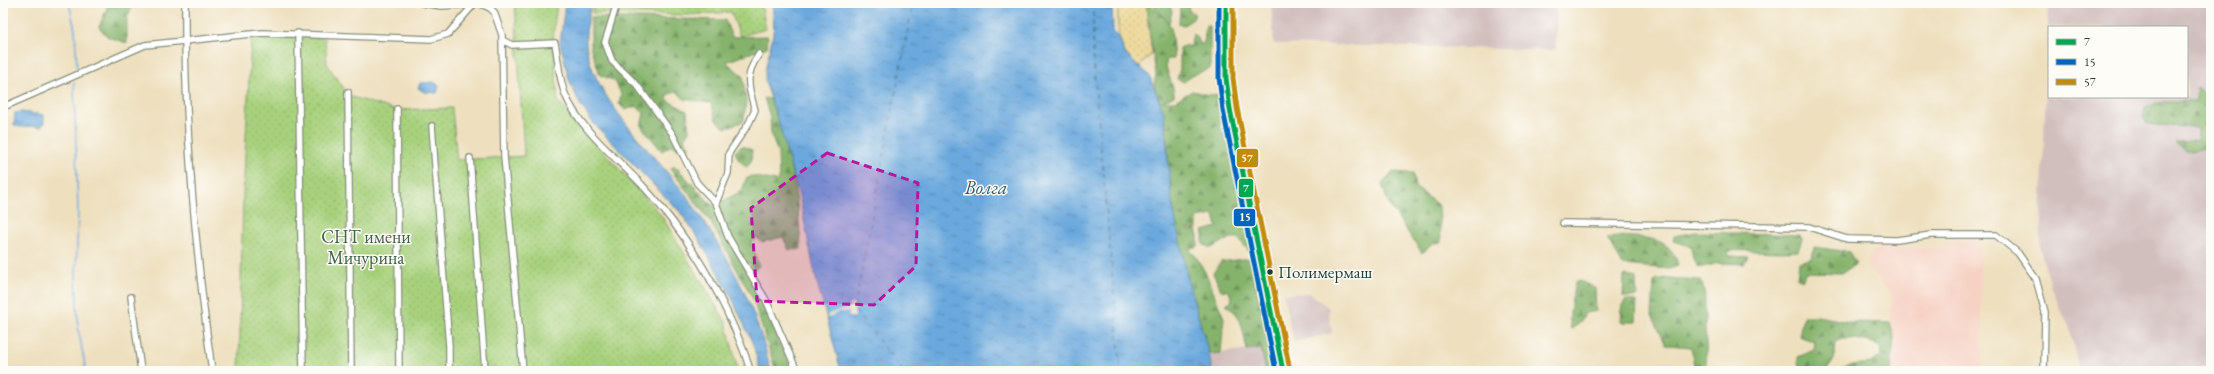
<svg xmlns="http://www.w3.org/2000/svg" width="2214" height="374" viewBox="0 0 2214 374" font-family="'EB Garamond',serif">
<defs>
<pattern id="grass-dots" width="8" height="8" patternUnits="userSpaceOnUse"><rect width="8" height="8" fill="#a8d17d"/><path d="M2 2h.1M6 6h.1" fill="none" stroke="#90b46d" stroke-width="1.8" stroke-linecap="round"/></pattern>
<pattern id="forest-firs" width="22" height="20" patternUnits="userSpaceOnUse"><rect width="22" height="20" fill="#86b36c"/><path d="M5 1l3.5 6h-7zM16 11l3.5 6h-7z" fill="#6d935a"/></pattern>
<pattern id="sand-dots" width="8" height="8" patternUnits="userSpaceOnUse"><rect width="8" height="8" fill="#eeda9e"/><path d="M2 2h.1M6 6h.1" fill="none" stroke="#ccbc89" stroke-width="1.8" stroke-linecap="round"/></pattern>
<pattern id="water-ripples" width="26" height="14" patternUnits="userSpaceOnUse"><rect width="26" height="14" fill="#6ba8dd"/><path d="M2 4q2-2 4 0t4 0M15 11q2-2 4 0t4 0" fill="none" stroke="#578ab4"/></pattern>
</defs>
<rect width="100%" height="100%" fill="#fdfcf7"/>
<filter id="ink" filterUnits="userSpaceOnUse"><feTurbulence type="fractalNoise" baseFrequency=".025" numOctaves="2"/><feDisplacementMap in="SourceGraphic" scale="8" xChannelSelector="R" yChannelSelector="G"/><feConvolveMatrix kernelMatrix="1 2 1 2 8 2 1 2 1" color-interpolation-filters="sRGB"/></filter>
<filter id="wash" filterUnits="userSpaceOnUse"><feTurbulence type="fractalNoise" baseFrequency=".012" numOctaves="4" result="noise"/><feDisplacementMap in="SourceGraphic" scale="16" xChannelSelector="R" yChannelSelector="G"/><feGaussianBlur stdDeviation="0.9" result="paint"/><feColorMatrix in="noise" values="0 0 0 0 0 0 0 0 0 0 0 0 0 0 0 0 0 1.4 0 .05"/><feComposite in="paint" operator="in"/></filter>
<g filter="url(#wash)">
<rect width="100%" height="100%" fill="#eee0bf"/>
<!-- built -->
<polygon fill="#f6d2c4" points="1945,242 1979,242 1983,371 1887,371 1892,296 1866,263 1877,247 1944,249"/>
<!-- industrial -->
<g fill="#d1bfbe" fill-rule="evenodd">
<polygon points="1267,3 1556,3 1556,50 1274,44 1271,5"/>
<path d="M2049,3H2211V371H2081L2076,358L2070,329L2051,288L2040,250ZM2049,27H2187V97H2049Z"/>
<polygon points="1309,293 1328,307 1332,333 1294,342 1283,294"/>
<polygon points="1262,348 1266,371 1212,371 1209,354"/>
</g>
<!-- grass -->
<g fill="url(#grass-dots)" stroke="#648758">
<polygon points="515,3 557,3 553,35 558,101 661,215 726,322 738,371 239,371 243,196 251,38 325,38 327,64 349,96 395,110 452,108 457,160 524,156"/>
<polygon points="593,3 761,3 766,29 740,36 731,12 687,15 592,13"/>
</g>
<!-- forest -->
<g fill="url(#forest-firs)" stroke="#527850">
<polygon points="106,3 131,3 132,7 127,18 127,43 108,37 99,27 107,8"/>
<path d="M1148,3L1164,17L1171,27L1174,59H1167C1163,71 1175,83 1174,96L1162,101H1175L1192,91L1208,95L1220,94L1251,254L1238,238H1231L1211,248L1203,244V231L1217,227L1214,215L1197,218V229H1188L1190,231L1196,230L1198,236V246L1189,249L1195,255L1205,272L1224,318L1221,353L1209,354L1189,284L1172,203L1166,125L1160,101L1154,86L1156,74L1146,9Z"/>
<polygon points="1152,3 1169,3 1172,12 1169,23"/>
<polygon points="1180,3 1188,3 1189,11 1195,14 1193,19 1182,26 1179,24"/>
<polygon points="591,17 725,20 732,37 768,36 767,47 726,62 743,76 746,101 744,121 725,128 716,120 711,103 684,99 677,91 667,95 668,101 687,111 689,131 684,139 690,147 683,153 672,145 662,151 641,126 644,113 636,106 625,110 619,104 621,94 615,81 600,75 591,49"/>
<polygon points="1206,25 1210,27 1210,69 1192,75 1184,82 1177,79 1180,69 1180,48 1186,45 1189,49 1193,34 1197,36 1200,44 1204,43"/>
<path d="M2197,87L2204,94H2211V147L2209,146C2192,151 2191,155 2175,142L2195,141L2197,140V128L2147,124L2143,116L2145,107L2168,101L2196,102Z"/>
<path d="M764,98L770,99C789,147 799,198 801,249L789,250L783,237L762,242L756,237L751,243L759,266L754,271L748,262L744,266L755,280L759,297L793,371H776L753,299L710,221L670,169L675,166L713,206L742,191L746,179L752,176L776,181L779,178L778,153L771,135L770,117Z"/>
<polygon points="742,146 752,150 751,163 746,167 739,160 735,152"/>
<polygon points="1392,172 1413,173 1415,187 1439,206 1441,242 1434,243 1422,253 1388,203 1382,185"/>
<path d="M1696,232L1800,235L1802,239L1798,251C1773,254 1751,249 1727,251L1730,256L1748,257L1744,264L1718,263L1699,268L1693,259L1691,246L1673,241L1674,236Z"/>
<path d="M1616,236C1641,238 1672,234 1678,266L1669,269L1623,265L1607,238Z"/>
<polygon points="1814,247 1849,252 1856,264 1842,273 1805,272 1803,280 1797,278 1799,262 1812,258"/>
<path d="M1250,258L1273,364L1274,371H1266L1261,348L1247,350C1242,330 1244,316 1226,305L1232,301L1229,291L1221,290L1213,273L1221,262Z"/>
<polygon points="1624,275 1636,278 1637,297 1623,297"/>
<path d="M1668,278L1701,280C1707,296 1704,304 1705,320C1705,338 1708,353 1705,371H1691L1694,366L1691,347L1666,345L1652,315L1654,280Z"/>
<path d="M1580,281L1595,288L1596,311L1585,313L1580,323L1571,329C1568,314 1572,298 1575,283Z"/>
<polygon points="1626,300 1637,301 1636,322 1621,322 1622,305"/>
<path d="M1803,316H1817L1850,322L1890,323L1894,337L1891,371H1839L1850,365L1872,363L1881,355L1880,346C1869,341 1847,335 1836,342L1834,360L1826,371H1799L1798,357L1814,350L1815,342L1799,336Z"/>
</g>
<!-- sand -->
<path fill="url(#sand-dots)" stroke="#868c69" d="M1118,3H1148L1146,9L1152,54L1139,66C1115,49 1118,30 1118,3Z"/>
<!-- water -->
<g fill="url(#water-ripples)" stroke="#457288">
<path d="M565,3H591C590,13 587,23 586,33C582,92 661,158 693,205C730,259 756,306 771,371H760L753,344L730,294L698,238L680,212L593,123L580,104L569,80L560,43Z"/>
<polygon points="772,3 1112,3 1113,31 1119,37 1125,54 1149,75 1164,113 1172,203 1189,284 1209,354 1212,371 841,371 815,275 800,200 779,124 765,81 765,71 774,29"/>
<polygon points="433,82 439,85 437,93 424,92 418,88 420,83"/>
<path d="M21,112L44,115V124L40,127C30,124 23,130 14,125L15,113Z"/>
</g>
<!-- pier -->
<polygon fill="#eee0bf" points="849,304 854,304 855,317 849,317 849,311 839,312 828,318 827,315 837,311 849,309"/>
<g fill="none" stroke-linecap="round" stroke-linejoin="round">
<!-- stream -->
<g stroke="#6ba8dd" stroke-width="1.5">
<polyline points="69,3 75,30 77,70"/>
<polyline points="74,82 78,211 76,278 78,327 86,371"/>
</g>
<!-- ferry -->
<g stroke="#365d67" stroke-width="1" stroke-dasharray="5 4" stroke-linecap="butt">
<polyline points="1093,3 1093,60 1121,371"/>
<polyline points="903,371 854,310 913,3"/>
</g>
</g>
</g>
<g filter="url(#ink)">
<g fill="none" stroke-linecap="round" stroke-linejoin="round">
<!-- minor casing -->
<g stroke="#868e7a" stroke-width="8">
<g id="minor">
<path d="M185,3C184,126 195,249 212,371"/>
<polyline points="422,3 441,6 475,4"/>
<polyline points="479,3 490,8 494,12 502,35 504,156 523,371"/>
<polyline points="617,3 605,42 612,61 637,85 672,133 697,183 716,203"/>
<polyline points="298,33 303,371"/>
<path d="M502,40L512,45L555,43C558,59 559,79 565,94C579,129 618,159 643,186C678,224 705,266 727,312C736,332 745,350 750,371"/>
<path d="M759,54C744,76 748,86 755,110L749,123L729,153L728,173L716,203L728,237L766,300L797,371"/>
<polyline points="348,92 351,371"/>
<polyline points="3,106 8,105 145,45 262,33 431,39 448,34 475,3"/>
<polyline points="397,109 399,371"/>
<polyline points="432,126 449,346 449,371"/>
<polyline points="470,158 485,371"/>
<polyline points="1563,223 1809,227 1847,239 1897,240 1931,235 1996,235 2018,253 2036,279 2045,312 2044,371"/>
<polyline points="131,297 141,371"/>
</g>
</g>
<!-- primary casing -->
<g stroke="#868e7a" stroke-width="11">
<polyline id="primary" points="1226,3 1226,78 1230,109 1283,371"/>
</g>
<!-- minor -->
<use href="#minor" stroke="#fff" stroke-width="5.5"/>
<!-- primary -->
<use href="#primary" stroke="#f0c369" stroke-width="9"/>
<!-- bus-1 casing -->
<g stroke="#fdfcf7" stroke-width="8">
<polyline id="bus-1" points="1226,3 1226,78 1230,109 1283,371"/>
</g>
<!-- bus-2 casing -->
<g stroke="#fdfcf7" stroke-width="8">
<polyline id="bus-2" points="1219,3 1219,78 1223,110 1276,371"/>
</g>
<!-- bus-3 casing -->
<g stroke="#fdfcf7" stroke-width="8">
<polyline id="bus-3" points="1233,3 1233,78 1237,108 1290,370"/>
</g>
<!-- bus-1 -->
<use href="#bus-1" stroke="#00a651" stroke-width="5"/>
<!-- bus-2 -->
<use href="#bus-2" stroke="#0065bd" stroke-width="5"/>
<!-- bus-3 -->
<use href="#bus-3" stroke="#c18c0d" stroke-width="5"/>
</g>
</g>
<!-- marked area -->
<path fill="#b5179e" fill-opacity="0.2" stroke="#b5179e" stroke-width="3" stroke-dasharray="8 5" stroke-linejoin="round" d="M827,153L918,183L916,266L874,305L757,301L751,208Z"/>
<!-- markers -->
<circle fill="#1f3d34" stroke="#fdfcf7" stroke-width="1.5" cx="1270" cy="272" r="3.5"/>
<g text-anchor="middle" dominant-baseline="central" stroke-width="3" stroke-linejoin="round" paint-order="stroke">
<!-- bus labels -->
<g font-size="17" fill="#1f3d34" stroke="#fdfcf7" text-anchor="start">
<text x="1278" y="272">Полимермаш</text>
</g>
<!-- park labels -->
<g font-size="18" fill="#416246" stroke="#fdfcf7">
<text x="366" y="236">СНТ имени<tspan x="366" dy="21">Мичурина</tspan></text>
</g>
<!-- water labels -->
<g font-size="19" font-style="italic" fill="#365d67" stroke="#fdfcf7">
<text x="986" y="187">Волга</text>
</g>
</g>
<g stroke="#fdfcf7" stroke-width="1.5">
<rect x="1236" y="148" width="23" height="20" rx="4" fill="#c18c0d"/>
<rect x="1238" y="178" width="16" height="20" rx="4" fill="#00a651"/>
<rect x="1233" y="208" width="23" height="19" rx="4" fill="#0065bd"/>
</g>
<g font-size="11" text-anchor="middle" font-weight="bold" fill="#fff">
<text x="1247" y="162">57</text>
<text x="1246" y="192">7</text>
<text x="1245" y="221">15</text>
</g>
<!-- margin -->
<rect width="2214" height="374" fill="none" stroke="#fdfcf7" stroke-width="16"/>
<!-- legend -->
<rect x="2048" y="26" width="140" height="72" fill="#fdfcf7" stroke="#a4b0a9"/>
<rect x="2056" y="39" width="20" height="6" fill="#00a651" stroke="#a4b0a9"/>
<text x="2084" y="46" font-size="12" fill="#1f3d34">7</text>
<rect x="2056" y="59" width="20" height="6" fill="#0065bd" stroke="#a4b0a9"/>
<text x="2084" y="66" font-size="12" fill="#1f3d34">15</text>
<rect x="2056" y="79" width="20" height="6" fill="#c18c0d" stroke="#a4b0a9"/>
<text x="2084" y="86" font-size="12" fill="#1f3d34">57</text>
</svg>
